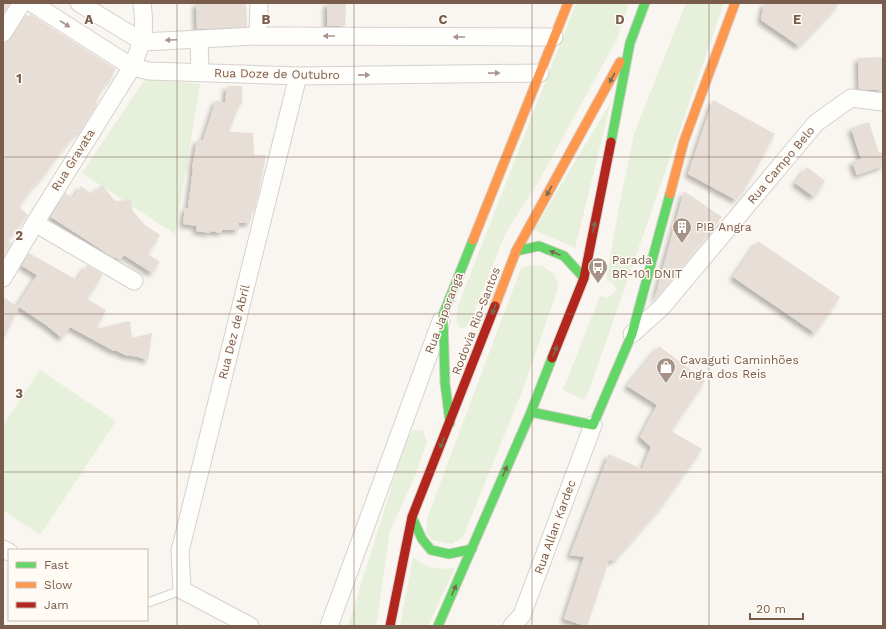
<svg xmlns="http://www.w3.org/2000/svg" width="886" height="629" viewBox="0 0 886 629" font-family="'Work Sans',sans-serif">
<defs>
<filter id="shadow"><feDropShadow dx="-3.5" dy="3.5" stdDeviation="2" flood-color="#0004"/></filter>
</defs>
<rect width="100%" height="100%" fill="#f9f5f0"/>
<!-- green -->
<g fill="#e7f0db">
<polygon points="576,3 629,3 617,39 540,179 505,234 472,318 465,328 460,328 456,321 458,306"/>
<polygon points="686,3 724,3 588,393 584,400 563,390 600,296 608,298 617,289 611,282 606,281 619,207 634,134"/>
<polygon points="145,79 200,84 175,234 82,173"/>
<polygon points="611,102 575,248 534,230"/>
<polygon points="531,265 542,266 555,274 558,288 523,389 463,537 452,544 432,540 426,532 428,516 521,268"/>
<polygon points="40,370 116,421 40,535 3,510 3,425"/>
<polygon points="414,430 423,430 427,442 415,476 390,531 377,621 375,626 348,626 407,438"/>
<path d="M413,557C430,569 435,570 455,568L428,626H400Z"/>
</g>
<!-- building -->
<g fill="#e6ded7" filter="url(#shadow)">
<polygon points="3,3 10,4 3,14"/>
<polygon points="196,3 246,3 247,27 197,29"/>
<polygon points="327,3 346,3 345,26 327,26"/>
<polygon points="764,3 840,3 799,46 761,20"/>
<polygon points="30,14 116,69 112,75 113,76 105,85 96,101 97,104 81,130 79,132 78,131 65,146 41,179 33,186 19,207 28,215 7,241 12,243 4,256 3,255 3,61 4,59 3,58 3,44 11,39 26,15 29,16"/>
<polygon points="883,57 883,90 859,89 858,58"/>
<polygon points="227,86 242,86 242,104 240,103 229,132 253,133 254,155 266,155 259,192 254,211 252,211 250,223 239,223 239,230 222,230 222,233 210,231 210,233 196,231 197,226 183,224 185,208 188,208 193,168 192,168 197,140 203,140 216,100 225,103"/>
<polygon points="713,100 775,134 746,187 736,200 688,174"/>
<polygon points="869,122 879,153 883,152 883,166 857,175 852,162 861,159 851,128"/>
<polygon points="807,167 825,181 814,197 795,183"/>
<polygon points="102,185 115,201 131,200 132,210 145,225 160,235 148,254 160,262 152,273 124,255 120,260 114,257 114,258 51,217 65,193 73,198 81,186 92,194"/>
<polygon points="684,191 722,217 654,301"/>
<polygon points="758,241 840,297 815,333 733,277"/>
<polygon points="29,253 77,280 87,265 103,274 87,299 106,310 96,329 130,321 132,338 152,333 148,360 138,357 125,355 117,351 114,351 70,327 62,338 46,325 19,307 3,340 3,297 17,306 37,275 22,266"/>
<polygon points="659,346 705,381 671,431 702,449 661,507 614,561 609,560 587,626 585,626 564,619 584,557 570,555 609,454 642,469 651,447 640,437 657,405 627,386"/>
</g>
<g fill="none" stroke-linecap="round" stroke-linejoin="round">
<!-- lane casing -->
<g stroke="#d7d1cb" stroke-width="10">
<polyline id="lane" points="147,603 182,590"/>
</g>
<!-- street casing -->
<g stroke="#d7d1cb" stroke-width="19">
<g id="street">
<polyline points="32,3 132,67 149,71 298,76 540,73"/>
<polyline points="79,3 143,42 258,36 554,37"/>
<polyline points="3,33 22,3"/>
<polyline points="258,36 259,3"/>
<polyline points="199,39 200,72"/>
<polyline points="35,223 134,281"/>
<path d="M3,278L35,223L132,67C143,40 146,32 142,3"/>
<polyline points="632,334 662,307 816,123 851,98 883,102"/>
<polyline points="3,549 9,552"/>
<polyline points="250,626 182,590 180,551 298,76"/>
<polyline points="329,626 441,321"/>
<polyline points="512,626 522,615 593,425"/>
</g>
</g>
<!-- fast casing -->
<g stroke="#d9d2cb" stroke-width="11">
<g id="fast">
<polyline points="611,142 630,43 645,3"/>
<polyline points="516,251 539,246 564,256 584,278"/>
<polyline points="531,412 593,425 632,334 670,194"/>
<polyline points="450,423 445,383 443,315 473,240"/>
<polyline points="412,517 422,539 431,550 449,554 472,549"/>
<polyline points="438,626 531,412 552,358"/>
</g>
</g>
<!-- slow casing -->
<g stroke="#d9d2cb" stroke-width="11">
<g id="slow">
<polyline points="670,194 684,141 735,3"/>
<polyline points="473,240 568,3"/>
<polyline points="495,306 516,251 620,62"/>
</g>
</g>
<!-- jam casing -->
<g stroke="#d9d2cb" stroke-width="11">
<g id="jam">
<polyline points="552,358 584,278 611,142"/>
<polyline points="390,626 412,517 495,306"/>
</g>
</g>
<!-- lane -->
<use href="#lane" stroke="#fefefd" stroke-width="8"/>
<!-- street -->
<use href="#street" stroke="#fefefd" stroke-width="17"/>
<!-- fast -->
<use href="#fast" stroke="#63d668" stroke-width="9"/>
<!-- slow -->
<use href="#slow" stroke="#ff974d" stroke-width="9"/>
<!-- jam -->
<use href="#jam" stroke="#b3261e" stroke-width="9"/>
</g>
<!-- one-way arrows -->
<defs><path id="oneway-solid" d="M-6-.8H1V-3.2L6.5 0L1 3.2V.8H-6Z"/></defs>
<g fill="#a8958b">
<use href="#oneway-solid" transform="translate(65 24) rotate(33)"/>
<use href="#oneway-solid" transform="translate(329 36) rotate(-180)"/>
<use href="#oneway-solid" transform="translate(459 37) rotate(-180)"/>
<use href="#oneway-solid" transform="translate(171 40) rotate(177)"/>
<use href="#oneway-solid" transform="translate(494 73) rotate(-1)"/>
<use href="#oneway-solid" transform="translate(364 75) rotate(-1)"/>
</g>
<g fill="#776e51">
<use href="#oneway-solid" transform="translate(612 78) rotate(119)"/>
<use href="#oneway-solid" transform="translate(549 191) rotate(119)"/>
<use href="#oneway-solid" transform="translate(594 227) rotate(-79)"/>
<use href="#oneway-solid" transform="translate(555 253) rotate(-157)"/>
<use href="#oneway-solid" transform="translate(494 309) rotate(111)"/>
<use href="#oneway-solid" transform="translate(555 351) rotate(-68)"/>
<use href="#oneway-solid" transform="translate(442 443) rotate(112)"/>
<use href="#oneway-solid" transform="translate(505 471) rotate(-67)"/>
<use href="#oneway-solid" transform="translate(454 590) rotate(-66)"/>
</g>
<!-- grid -->
<path fill="none" stroke="#7a5c4d" stroke-width="1" stroke-opacity="0.55" d="M177,3V626M354,3V626M532,3V626M709,3V626M3,157H883M3,314H883M3,472H883"/>
<!-- icons -->
<defs>
<g id="building-pin" transform="scale(1)"><path d="M0 17L-7.5 6A9.5 9.5 0 1 1 7.5 6Z" fill="#a69286" stroke="#fffaf3"/><path d="M-4-6H4V6H1V3H-1V6H-4ZM-2.5-4.3h1.7v1.8h-1.7ZM.8-4.3h1.7v1.8H.8ZM-2.5-1h1.7V.8h-1.7ZM.8-1h1.7V.8H.8Z" fill="#fff"/></g>
<g id="bus-pin" transform="scale(1)"><path d="M0 17L-7.5 6A9.5 9.5 0 1 1 7.5 6Z" fill="#a69286" stroke="#fffaf3"/><path d="M-5-6H5V4H4V6H2V4H-2V6H-4V4H-5ZM-3.5-4V0h7V-4ZM-3.5 1.2v1.5H-2V1.2ZM2 1.2v1.5H3.5V1.2Z" fill="#fff"/></g>
<g id="shop-pin" transform="scale(1)"><path d="M0 17L-7.5 6A9.5 9.5 0 1 1 7.5 6Z" fill="#a69286" stroke="#fffaf3"/><path d="M-5-2.5h2.3a2.7 3.5 0 0 1 5.4 0H5L5.5 6h-11ZM-1.5-2.5h3a1.5 2.3 0 0 0-3 0Z" fill="#fff"/></g>
</defs>
<g fill-rule="evenodd">
<use href="#building-pin" x="682" y="227"/>
<use href="#bus-pin" x="598" y="267"/>
<use href="#shop-pin" x="666" y="367"/>
</g>
<g text-anchor="middle" dominant-baseline="central" stroke-width="3" stroke-linejoin="round" paint-order="stroke">
<!-- street labels -->
<g font-size="12" fill="#7a5c4d" stroke="#fffaf3">
<text transform="translate(277 74) rotate(1)">Rua Doze de Outubro</text>
<text transform="translate(73 160) rotate(-58)">Rua Gravata</text>
<text transform="translate(781 165) rotate(-50)">Rua Campo Belo</text>
<text transform="translate(444 313) rotate(-69)">Rua Japoranga</text>
<text transform="translate(476 321) rotate(-69)">Rodovia Rio-Santos</text>
<text transform="translate(234 332) rotate(-76)">Rua Dez de Abril</text>
<text transform="translate(555 527) rotate(-70)">Rua Allan Kardec</text>
</g>
<!-- poi labels -->
<g font-size="12" fill="#7a5c4d" stroke="#fffaf3" text-anchor="start">
<text x="696" y="227">PIB Angra</text>
<text x="612" y="260">Parada<tspan x="612" dy="14">BR-101 DNIT</tspan></text>
<text x="680" y="360">Cavaguti Caminhões<tspan x="680" dy="14">Angra dos Reis</tspan></text>
</g>
</g>
<g font-size="13" text-anchor="middle" font-weight="bold" fill="#7a5c4d" stroke="#fffaf3" stroke-width="3" stroke-linejoin="round" paint-order="stroke">
<text x="89" y="24">A</text>
<text x="266" y="24">B</text>
<text x="443" y="24">C</text>
<text x="620" y="24">D</text>
<text x="797" y="24">E</text>
<text x="19" y="83">1</text>
<text x="19" y="240">2</text>
<text x="19" y="398">3</text>
</g>
<!-- border -->
<rect width="886" height="629" fill="none" stroke="#7a5c4d" stroke-width="8"/>
<!-- legend -->
<rect x="8" y="549" width="140" height="72" fill="#fffaf3" stroke="#cabbb1"/>
<rect x="16" y="562" width="20" height="6" fill="#63d668" stroke="#cabbb1"/>
<text x="44" y="569" font-size="12" fill="#7a5c4d">Fast</text>
<rect x="16" y="582" width="20" height="6" fill="#ff974d" stroke="#cabbb1"/>
<text x="44" y="589" font-size="12" fill="#7a5c4d">Slow</text>
<rect x="16" y="602" width="20" height="6" fill="#b3261e" stroke="#cabbb1"/>
<text x="44" y="609" font-size="12" fill="#7a5c4d">Jam</text>
<!-- scale -->
<path d="M750 613v6h53v-6" fill="none" stroke="#7a5c4d" stroke-width="2"/>
<text x="756" y="613" font-size="12" fill="#7a5c4d" stroke="#fffaf3" stroke-width="3" paint-order="stroke">20 m</text>
</svg>
